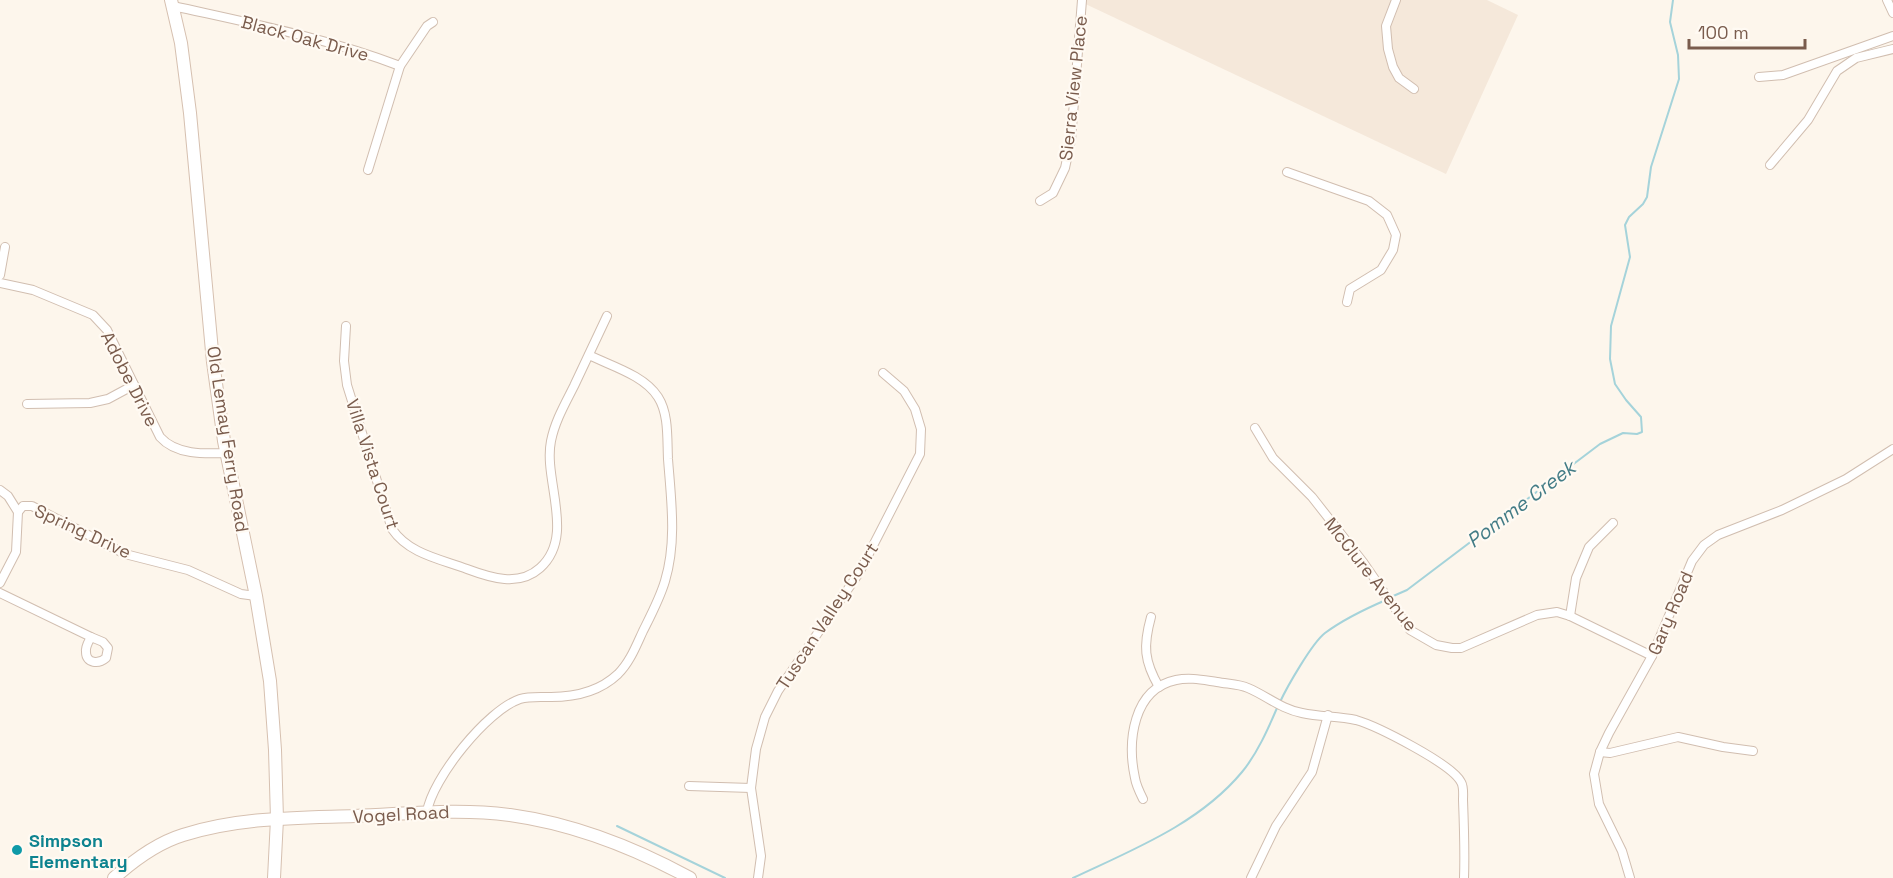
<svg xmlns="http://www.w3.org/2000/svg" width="1893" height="878" viewBox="0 0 1893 878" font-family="'Space Grotesk',sans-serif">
<rect width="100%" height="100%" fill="#fdf6ec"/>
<!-- residential -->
<polygon fill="#f5e8da" points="1077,0 1487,0 1518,15 1446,174"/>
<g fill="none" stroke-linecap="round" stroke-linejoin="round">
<!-- stream -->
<g stroke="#a5d3da" stroke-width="2">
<polyline points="1391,597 1407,590 1600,444 1623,433 1637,434 1642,432 1641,417 1626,400 1615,384 1610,359 1611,326 1630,257 1625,225 1629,217 1643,204 1647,197 1651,167 1679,79 1678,55 1670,22 1673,0"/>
<path d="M1280,702C1287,687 1312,643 1325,633C1344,619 1365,609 1386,600"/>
<polyline points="617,826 725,878"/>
<path d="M1073,878C1132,850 1199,824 1242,772C1257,754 1268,729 1277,708"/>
</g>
<!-- street casing -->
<g stroke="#d1beb0" stroke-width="10">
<g id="street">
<polyline points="1396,0 1386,26 1388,49 1393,67 1399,78 1414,89"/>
<polyline points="1887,0 1893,13"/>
<path d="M173,6C249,23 327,38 400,66"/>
<polyline points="1759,77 1783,75 1893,36"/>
<polyline points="1770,165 1808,120 1837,71 1856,58 1893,49"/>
<polyline points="368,170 400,66 427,26 433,22"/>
<polyline points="1287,172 1369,201 1387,215 1396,235 1393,250 1381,270 1350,289 1347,302"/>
<polyline points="1040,201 1053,193 1065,168 1071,140 1082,0"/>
<polyline points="0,275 5,247"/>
<path d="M0,283L33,290L93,315L107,330L160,437C176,455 204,454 227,453"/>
<path d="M346,326L344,361L347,385L392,529C409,554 440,559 467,569C491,578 519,587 540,568C576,536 543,480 551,441C555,421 565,404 574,386C585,363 596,339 607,316"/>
<polyline points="27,404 90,403 108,399 134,385"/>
<polyline points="1255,428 1273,458 1312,497 1363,562 1410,630 1436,645 1452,648 1461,648 1537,615 1557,612 1570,616 1652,656"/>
<polyline points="0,490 8,496 18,512"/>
<polyline points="0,583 16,552 18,512 23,506 32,506 125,554 188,570 241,594 256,596"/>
<polyline points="0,593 91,637"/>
<polyline points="1570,616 1576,578 1589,547 1613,523"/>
<path d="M1151,617C1143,646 1144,661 1159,687"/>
<path d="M91,637L103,642L108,648L106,658C99,664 86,664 86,652C85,647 89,641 91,637Z"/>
<polyline points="1600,752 1610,753 1678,737 1723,747 1753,751"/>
<polyline points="689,786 751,788"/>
<path d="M1143,799C1140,793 1136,785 1135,778C1127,741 1133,689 1176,680C1190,677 1203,680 1217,682C1227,684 1239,684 1248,688C1267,696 1281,709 1302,713C1320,717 1338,716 1356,720C1377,726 1452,764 1461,782C1464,787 1463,795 1463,800C1464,826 1465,852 1464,878"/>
<path d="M427,812C432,779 487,710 520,699C529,696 541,697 551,697C576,697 599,692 618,674C630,662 636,646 643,631C651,615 660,598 665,581C677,541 671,499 668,459C667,439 669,414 658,397C644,375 611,366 589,355"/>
<polyline points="758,878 761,856 751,788 756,749 765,717 778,691 859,573 920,454 921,429 915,409 904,391 883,373"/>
<polyline points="1251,878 1276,826 1312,772 1328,715"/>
<polyline points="1630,878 1622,851 1599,804 1594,774 1600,752 1609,733 1652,656 1692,561 1704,545 1718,535 1782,510 1846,479 1893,449"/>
</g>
</g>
<!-- secondary casing -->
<g stroke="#d6c0b0" stroke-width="14">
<g id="secondary">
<polyline points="171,0 181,43 190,113 213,362 224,441 256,596 270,681 275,750 277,819 274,878"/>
<path d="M114,878C134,860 157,843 183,835C239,817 298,818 355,816C408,814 457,808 510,815C575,824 633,847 690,878"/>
</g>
</g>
<!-- street -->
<use href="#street" stroke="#fff" stroke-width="8"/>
<!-- secondary -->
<use href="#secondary" stroke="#fff" stroke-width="12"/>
</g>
<!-- markers -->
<circle fill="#0f9aa8" stroke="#fffaf3" stroke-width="2" cx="17" cy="850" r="6"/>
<g text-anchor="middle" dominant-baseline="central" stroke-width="4.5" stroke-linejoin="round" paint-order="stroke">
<!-- street labels -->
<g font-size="18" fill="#7a5c4d" stroke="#fffaf3">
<text transform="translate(305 38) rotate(15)">Black Oak Drive</text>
<text transform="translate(1073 88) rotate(-84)">Sierra View Place</text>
<text transform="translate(130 379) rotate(63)">Adobe Drive</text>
<text transform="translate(228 439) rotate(81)">Old Lemay Ferry Road</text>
<text transform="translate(373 464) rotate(72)">Villa Vista Court</text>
<text transform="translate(83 531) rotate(25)">Spring Drive</text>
<text transform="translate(1371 574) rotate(52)">McClure Avenue</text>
<text transform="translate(1670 613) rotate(-67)">Gary Road</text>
<text transform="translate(827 616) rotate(-57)">Tuscan Valley Court</text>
<text transform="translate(401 814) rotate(-3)">Vogel Road</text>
</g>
<!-- culture labels -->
<g font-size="18" font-weight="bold" fill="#0d838f" stroke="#fffaf3" text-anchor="start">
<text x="29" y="840">Simpson<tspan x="29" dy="21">Elementary</tspan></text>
</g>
<!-- water labels -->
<g font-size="20" font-style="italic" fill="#437c86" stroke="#fffaf3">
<text transform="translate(1521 504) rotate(-37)">Pomme Creek</text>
</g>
</g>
<!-- scale -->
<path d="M1689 39v9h116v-9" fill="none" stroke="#7a5c4d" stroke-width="3"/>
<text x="1698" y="39" font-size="18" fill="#7a5c4d" stroke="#fffaf3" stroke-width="4.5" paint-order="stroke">100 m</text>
</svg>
